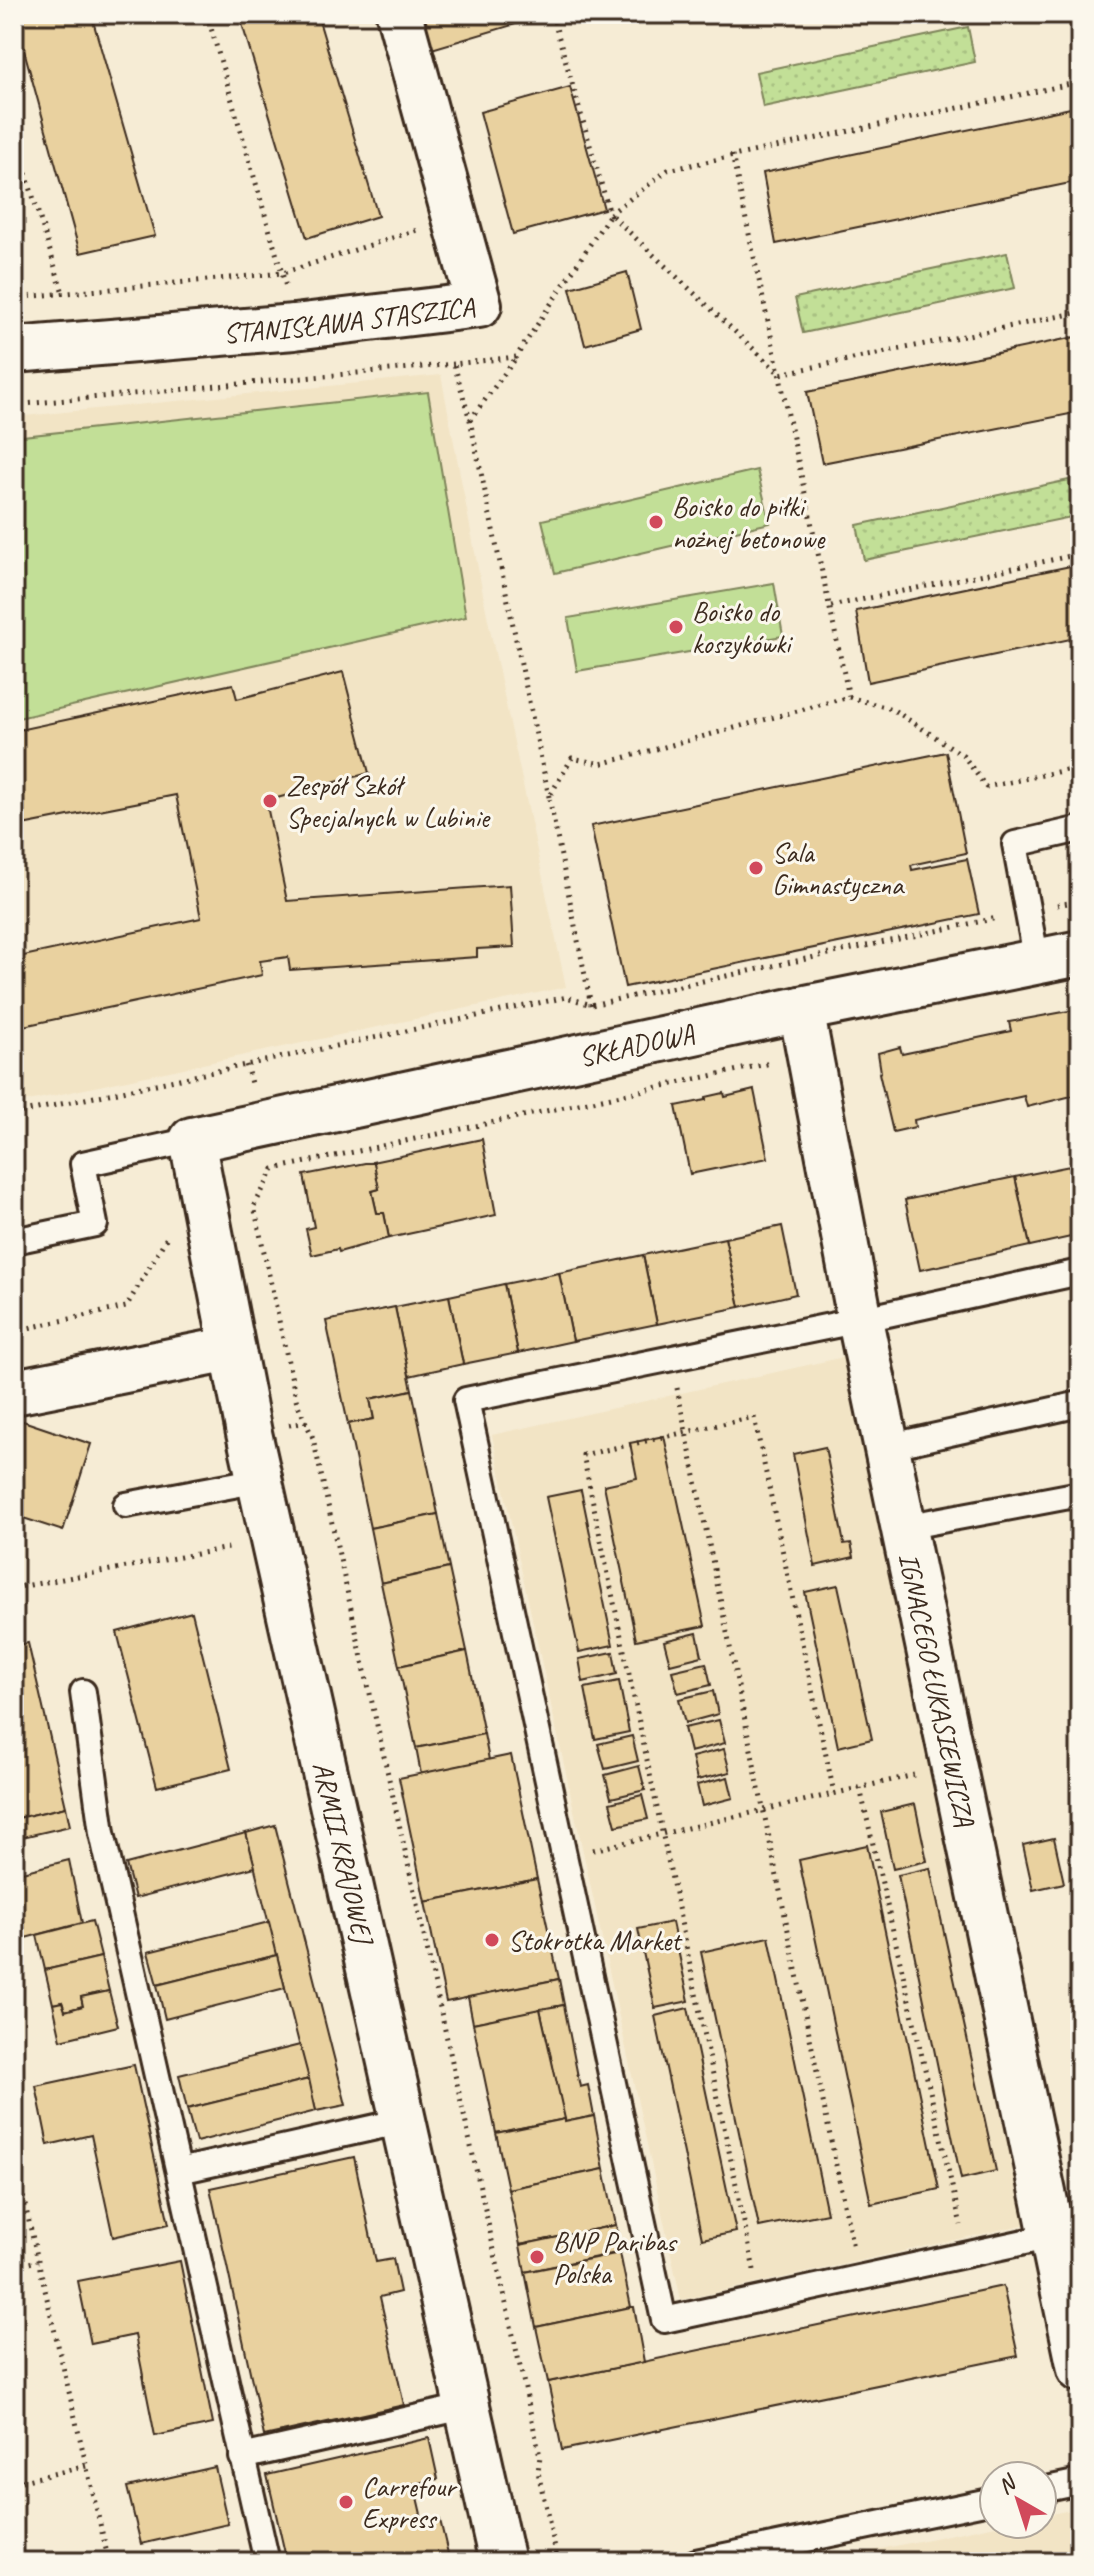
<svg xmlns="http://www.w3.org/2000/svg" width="1094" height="2576" viewBox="0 0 1094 2576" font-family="Caveat,sans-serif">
<defs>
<pattern id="park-dots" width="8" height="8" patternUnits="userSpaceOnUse" patternTransform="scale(2)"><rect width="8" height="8" fill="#c2df97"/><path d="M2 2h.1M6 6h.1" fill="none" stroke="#a8c082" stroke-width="1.8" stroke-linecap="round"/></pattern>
</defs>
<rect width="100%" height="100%" fill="#f6ecd5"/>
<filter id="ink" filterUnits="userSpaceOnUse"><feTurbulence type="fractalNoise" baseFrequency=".0125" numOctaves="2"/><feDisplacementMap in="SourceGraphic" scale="16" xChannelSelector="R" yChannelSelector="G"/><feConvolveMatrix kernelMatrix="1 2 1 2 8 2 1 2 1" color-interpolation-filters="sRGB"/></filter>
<g filter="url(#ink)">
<!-- built -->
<g fill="#f2e4c5">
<polygon points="441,375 487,615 566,987 14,1104 14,417"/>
<polygon points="844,1357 1032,2223 681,2300 492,1435"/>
<polygon points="1080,2508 1080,2562 818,2562 1001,2524 1042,2524 1042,2516"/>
</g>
<!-- green -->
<g fill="#c2df97" stroke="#7e845a" stroke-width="2">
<polygon points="428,392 466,617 14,719 14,437"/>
<polygon points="757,470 770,523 555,573 542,520"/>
<polygon points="774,583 783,636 577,671 568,618"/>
</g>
<!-- park -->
<g fill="url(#park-dots)" stroke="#7e845a" stroke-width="2">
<polygon points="968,27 975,62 763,107 756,72"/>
<polygon points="1007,253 1015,288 803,333 795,298"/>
<polygon points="1069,480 1076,516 864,560 857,525"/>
</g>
<!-- building -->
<g fill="#e9d19f" stroke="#3b2a1e" stroke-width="2">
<polygon points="14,14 91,14 155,236 80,253"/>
<polygon points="239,14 317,14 378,216 307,238"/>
<polygon points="419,14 527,14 529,20 425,51"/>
<polygon points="570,87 604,209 513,234 480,112"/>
<polygon points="1080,106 1080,181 776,244 763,173"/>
<polygon points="627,272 641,329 585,345 570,288"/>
<polygon points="1080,336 1080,412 822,463 807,392"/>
<polygon points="1080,564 1080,637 868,682 856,611"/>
<polygon points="343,672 369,773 266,801 287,901 510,885 514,947 477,949 477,957 290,970 288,957 260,961 262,975 14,1028 14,958 201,918 176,795 22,825 14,790 14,731 233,684 237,699"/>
<polygon points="946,752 966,853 911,865 912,870 967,859 979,914 625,987 591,826"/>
<polygon points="1080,1009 1080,1094 1027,1107 1024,1096 914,1120 915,1127 893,1132 879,1073 881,1072 878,1053 900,1047 902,1054 1011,1031 1009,1022"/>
<polygon points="754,1090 768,1158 690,1174 676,1106 706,1100 706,1097 724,1093 725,1097"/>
<polygon points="482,1139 496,1215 389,1238 384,1213 377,1213 372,1191 379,1189 372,1162"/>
<polygon points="365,1163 374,1163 379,1189 372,1191 377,1213 384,1213 389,1238 339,1252 338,1249 312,1255 306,1229 314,1227 304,1175"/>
<polygon points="1080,1164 1080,1235 1030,1246 1015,1177"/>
<polygon points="1015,1177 1030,1246 920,1270 905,1200"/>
<polygon points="782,1226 796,1294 740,1307 725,1238"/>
<polygon points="725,1238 740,1307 657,1324 643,1255"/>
<polygon points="643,1255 657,1324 573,1341 559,1273"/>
<polygon points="559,1273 573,1341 518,1353 504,1284"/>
<polygon points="504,1284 518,1353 463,1364 449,1296"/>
<polygon points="449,1296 463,1364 409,1376 395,1307"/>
<polygon points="395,1307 412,1390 370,1399 374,1419 348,1424 326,1321"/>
<polygon points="412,1390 438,1514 370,1528 348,1424 374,1419 370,1399"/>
<polygon points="14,1418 91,1444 63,1531 14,1515"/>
<polygon points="664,1436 705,1626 636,1640 604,1485 637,1478 630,1443"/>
<polygon points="825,1447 844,1544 851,1543 854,1557 815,1566 793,1454"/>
<polygon points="581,1490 613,1645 579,1652 546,1497"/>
<polygon points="438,1514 449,1568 381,1583 370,1528"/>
<polygon points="449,1568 467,1651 399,1666 381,1583"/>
<polygon points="838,1585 872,1739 838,1747 805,1592"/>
<polygon points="192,1612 231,1769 157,1787 117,1632"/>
<polygon points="697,1633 702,1656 670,1664 664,1641"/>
<polygon points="28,1643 66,1807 14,1819 14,1646"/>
<polygon points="467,1651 484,1734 416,1748 399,1666"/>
<polygon points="613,1652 617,1674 583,1682 579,1659"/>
<polygon points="706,1663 711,1685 678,1693 672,1671"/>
<polygon points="619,1681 629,1732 595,1739 585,1688"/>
<polygon points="713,1691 718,1714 685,1723 679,1699"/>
<polygon points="719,1720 725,1743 690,1752 684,1728"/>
<polygon points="484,1734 489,1760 421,1774 416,1748"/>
<polygon points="632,1736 638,1761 605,1769 598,1744"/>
<polygon points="724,1749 730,1772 697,1780 692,1757"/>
<polygon points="511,1755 537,1879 425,1902 399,1778"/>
<polygon points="639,1766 645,1790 611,1798 605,1775"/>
<polygon points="728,1777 733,1798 702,1806 697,1785"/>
<polygon points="642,1795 648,1819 616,1826 610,1803"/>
<polygon points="915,1804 927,1861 893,1869 881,1812"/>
<polygon points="66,1807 70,1826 14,1839 14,1819"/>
<polygon points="275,1825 346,2105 316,2111 246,1833"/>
<polygon points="246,1833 255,1867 135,1898 126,1864"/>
<polygon points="1054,1838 1064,1883 1033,1890 1023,1845"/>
<polygon points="867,1845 939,2189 871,2204 799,1860"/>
<polygon points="69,1860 82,1923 14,1941 14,1874"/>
<polygon points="930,1868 996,2171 961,2179 898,1875"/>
<polygon points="537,1879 559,1979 446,2002 425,1902"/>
<polygon points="92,1921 101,1957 45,1970 37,1935"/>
<polygon points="269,1922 277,1955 157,1985 148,1952"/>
<polygon points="672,1922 689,2001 655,2008 638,1929"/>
<polygon points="769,1937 827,2213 759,2227 701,1952"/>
<polygon points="277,1955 285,1988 165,2019 157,1985"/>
<polygon points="101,1957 109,1991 81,1997 83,2006 65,2011 62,2002 53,2004 45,1970"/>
<polygon points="559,1979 564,2005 473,2023 468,1997"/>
<polygon points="109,1991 118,2026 61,2040 53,2004 62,2002 65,2011 83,2006 81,1997"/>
<polygon points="564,2005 580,2087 588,2085 594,2116 565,2122 540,2009"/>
<polygon points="688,2008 736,2232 702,2239 655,2016"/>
<polygon points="540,2009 565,2119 496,2133 473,2023"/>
<polygon points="300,2045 309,2079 187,2109 179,2075"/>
<polygon points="134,2065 169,2224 113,2237 91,2135 48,2145 36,2086"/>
<polygon points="309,2079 316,2111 196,2142 187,2109"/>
<polygon points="594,2116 604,2169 508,2189 496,2133 565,2119 565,2122"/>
<polygon points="354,2157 376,2262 393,2259 400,2292 380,2297 404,2405 264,2436 210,2188"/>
<polygon points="604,2169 616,2225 520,2245 508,2189"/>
<polygon points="616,2225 621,2252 525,2272 520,2245"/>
<polygon points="620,2253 631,2307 536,2327 525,2272"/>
<polygon points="180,2261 213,2424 155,2436 135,2335 91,2344 78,2281"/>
<polygon points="1003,2286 1018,2356 562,2450 548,2382"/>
<polygon points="631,2307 634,2307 644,2362 548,2382 536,2327"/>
<polygon points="429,2438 438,2479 414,2484 423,2523 440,2520 450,2562 287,2562 267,2475"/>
<polygon points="215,2467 228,2524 141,2544 127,2487"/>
<polygon points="243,2554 244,2562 206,2562"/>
</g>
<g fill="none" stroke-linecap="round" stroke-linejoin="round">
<!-- service casing -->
<g stroke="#3b2a1e" stroke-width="30">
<g id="service">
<polyline points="1037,962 1015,844 1080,829"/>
<polyline points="14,1241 95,1224 83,1164 192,1140"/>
<polyline points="1080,1272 860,1320 466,1400 664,2320 1080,2230"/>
<polyline points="887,1447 1080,1404"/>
<polyline points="126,1505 260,1480"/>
<polyline points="904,1527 1080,1494"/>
<polyline points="83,1692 102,1833 267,2562"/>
<polyline points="179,2171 403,2121"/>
<polyline points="242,2457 468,2406"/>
<polyline points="1042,2490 1080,2482"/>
<polyline points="696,2562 994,2500"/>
</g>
</g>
<!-- minor casing -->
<g stroke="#3b2a1e" stroke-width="50">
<g id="minor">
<path id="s1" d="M14,350L294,327L479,305L399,14"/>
<path id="s2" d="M801,1009L860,1320L1080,2369"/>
<polyline points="14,1392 231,1349"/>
<path id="s3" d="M502,2562L249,1433L192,1140L801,1009L1080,953"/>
</g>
</g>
<!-- path -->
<g stroke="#3b2a1e" stroke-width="5" stroke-dasharray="2 6" stroke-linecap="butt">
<polyline points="207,14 286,287"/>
<polyline points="552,14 610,214 668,170 1080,82"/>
<polyline points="14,135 63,293"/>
<polyline points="732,155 849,697"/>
<polyline points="14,298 283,273 417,230"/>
<polyline points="14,405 454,364"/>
<polyline points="470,420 516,358"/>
<polyline points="831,606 1080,554"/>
<polyline points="549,797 470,420 454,364 516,357 610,214 780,374 1080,312"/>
<polyline points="1057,905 1080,901"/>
<polyline points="591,1005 549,797 572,758 601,764 849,697 892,709 963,755 986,787 1080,767"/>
<polyline points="246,1065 252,1087"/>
<polyline points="14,1114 567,997 591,1005 997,918"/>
<polyline points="14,1331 126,1307 167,1237"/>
<polyline points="677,1388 853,2248"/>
<polyline points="289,1425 308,1422"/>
<polyline points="14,1588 234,1547"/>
<polyline points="860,1788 961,2225"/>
<polyline points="593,1850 914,1775"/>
<polyline points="14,2158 109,2562"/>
<polyline points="14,2266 38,2261"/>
<polyline points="754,2270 583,1455 754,1417 834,1793"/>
<polyline points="14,2483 87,2466"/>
<polyline points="558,2562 538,2472 540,2456 313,1438 297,1403 254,1206 274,1169 771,1063"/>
</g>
<!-- service -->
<use href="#service" stroke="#fbf7ec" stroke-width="24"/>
<!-- minor -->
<use href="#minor" stroke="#fbf7ec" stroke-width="44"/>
</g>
</g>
<!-- markers -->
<g fill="#d1495b" stroke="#fbf7ec" stroke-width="3">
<circle cx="656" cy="522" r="8"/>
<circle cx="676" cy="627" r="8"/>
<circle cx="270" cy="801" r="8"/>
<circle cx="756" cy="868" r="8"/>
<circle cx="492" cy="1940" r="8"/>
<circle cx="537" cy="2257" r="8"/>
<circle cx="346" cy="2502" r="8"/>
</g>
<g text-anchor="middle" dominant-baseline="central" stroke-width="6" stroke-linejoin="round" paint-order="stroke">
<!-- street labels -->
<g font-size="28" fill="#3b2a1e" stroke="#fbf7ec">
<text stroke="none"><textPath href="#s1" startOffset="336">STANISŁAWA STASZICA</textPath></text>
<text stroke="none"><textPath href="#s3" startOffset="1910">SKŁADOWA</textPath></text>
<text stroke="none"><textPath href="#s2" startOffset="694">IGNACEGO ŁUKASIEWICZA</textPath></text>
<text transform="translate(343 1852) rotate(77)">ARMII KRAJOWEJ</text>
</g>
<!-- poi labels -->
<g font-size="28" fill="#3b2a1e" stroke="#fbf7ec" text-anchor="start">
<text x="672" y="506">Boisko do piłki<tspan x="672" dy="32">nożnej betonowe</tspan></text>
<text x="692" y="611">Boisko do<tspan x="692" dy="32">koszykówki</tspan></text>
<text x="286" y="785">Zespół Szkół<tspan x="286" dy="32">Specjalnych w Lubinie</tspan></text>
<text x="772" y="852">Sala<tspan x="772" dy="32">Gimnastyczna</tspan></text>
<text x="508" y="1940">Stokrotka Market</text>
<text x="553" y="2241">BNP Paribas<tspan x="553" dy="32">Polska</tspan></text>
<text x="362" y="2486">Carrefour<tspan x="362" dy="32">Express</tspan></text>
</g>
</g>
<!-- margin -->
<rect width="1094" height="2576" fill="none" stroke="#fbf7ec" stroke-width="48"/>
<rect x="24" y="24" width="1046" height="2528" fill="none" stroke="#3b2a1e" stroke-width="3" filter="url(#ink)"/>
<!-- north arrow -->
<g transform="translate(1018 2500) rotate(321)"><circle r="38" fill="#fbf7ec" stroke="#aea59a" stroke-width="2"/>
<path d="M0-6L14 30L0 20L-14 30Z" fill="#d1495b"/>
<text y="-12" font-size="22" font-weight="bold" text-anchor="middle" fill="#3b2a1e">N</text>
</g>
</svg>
